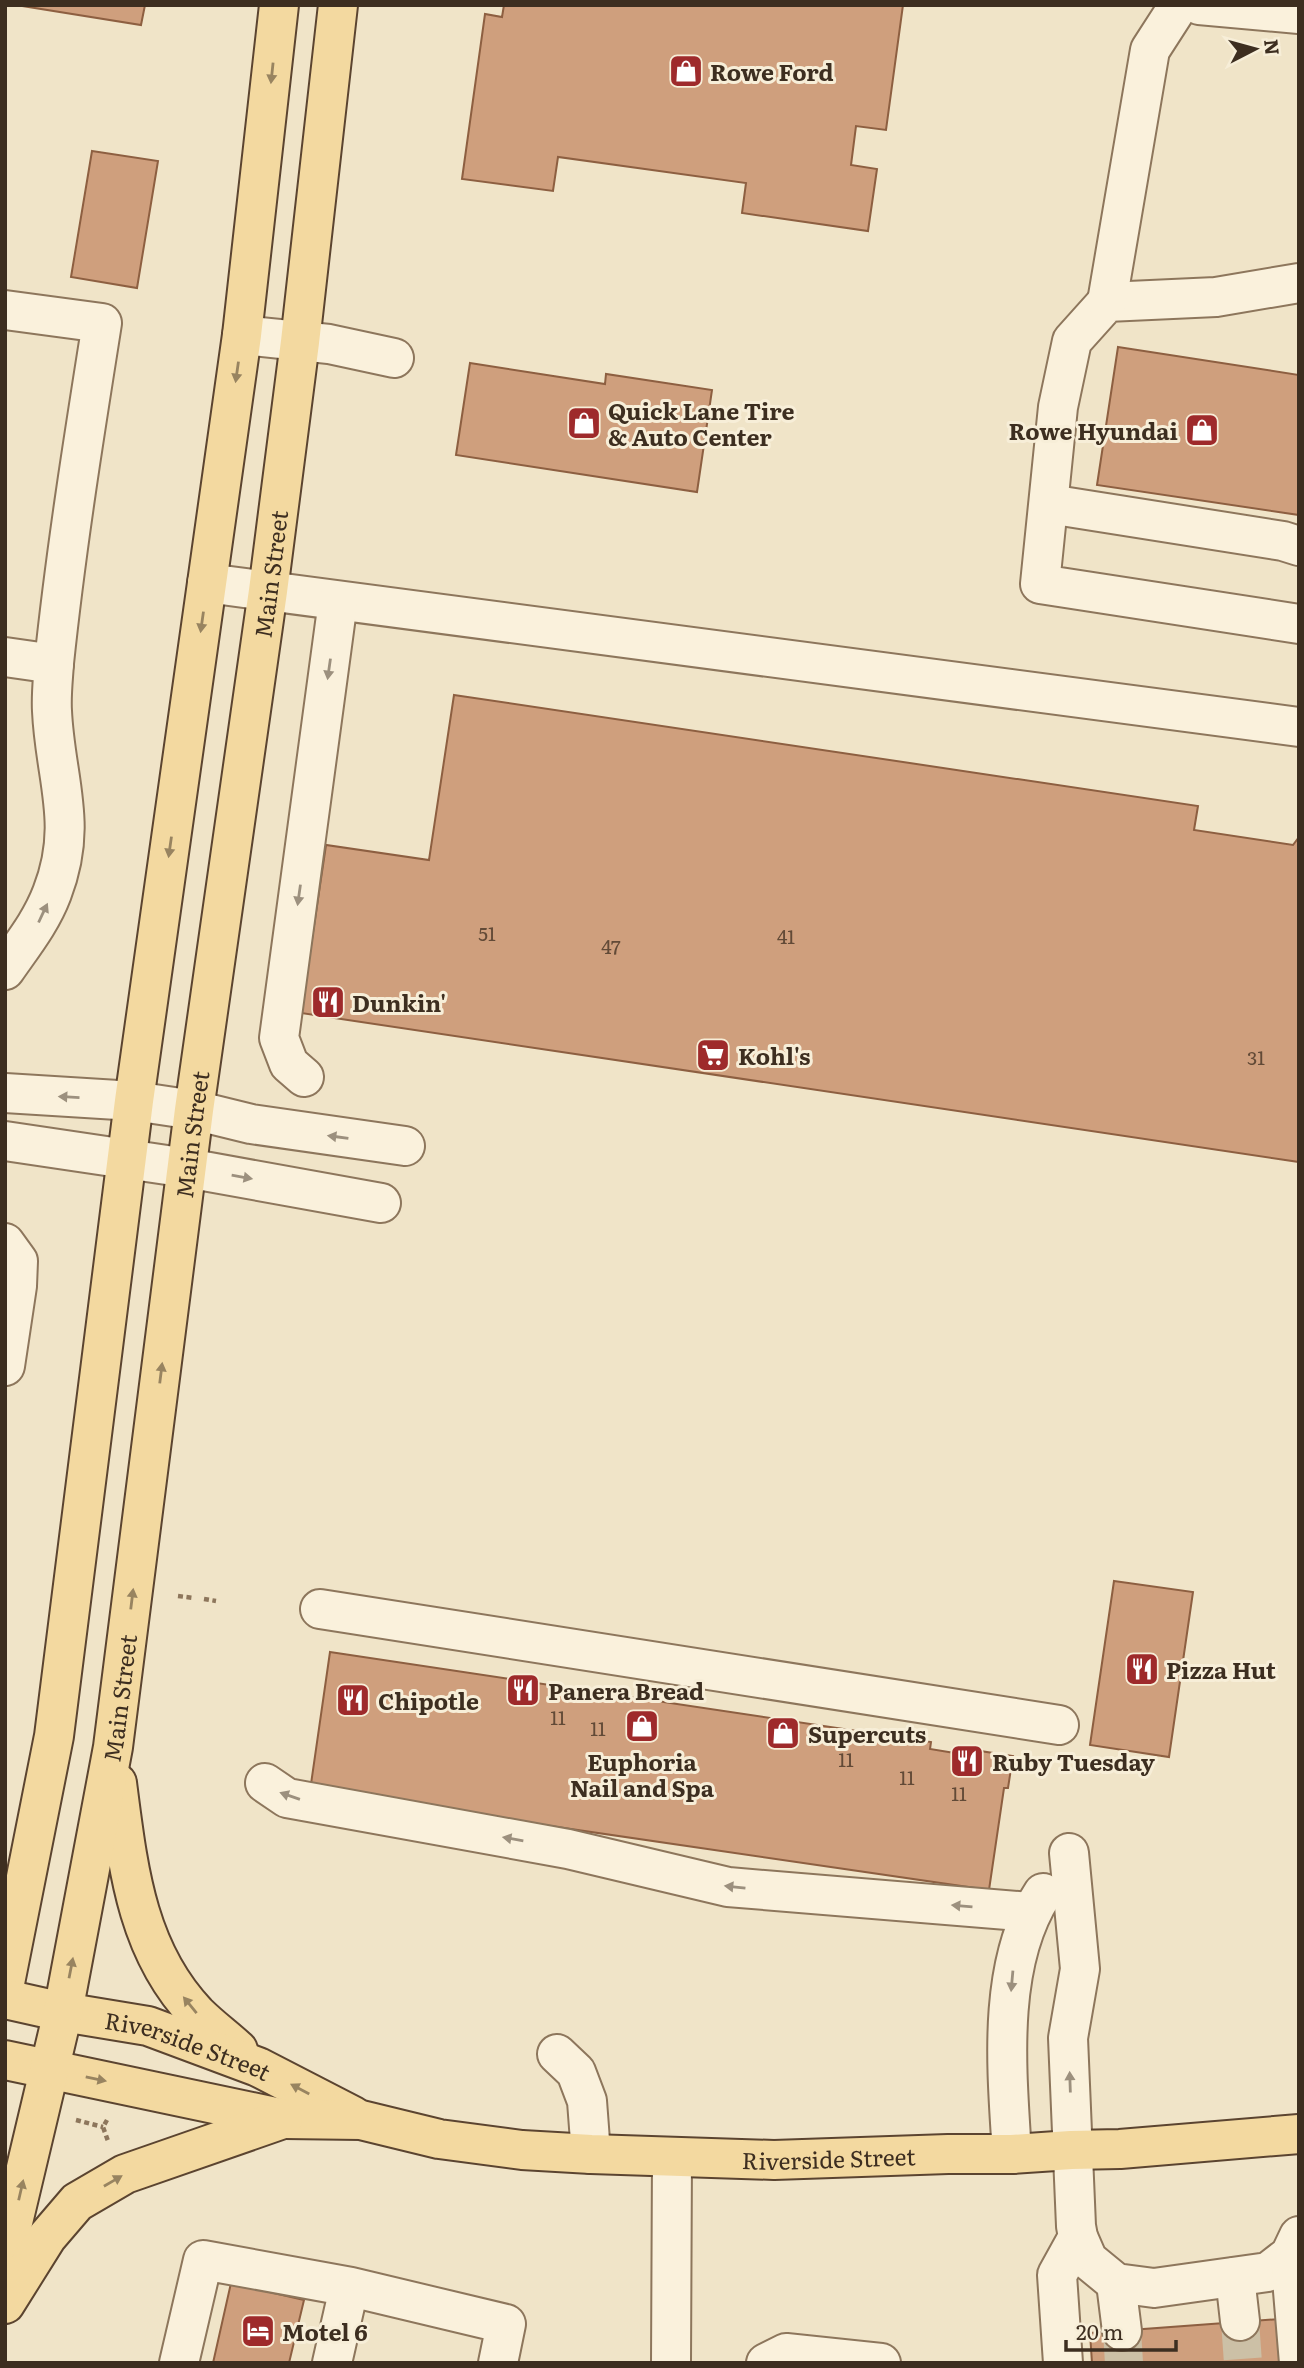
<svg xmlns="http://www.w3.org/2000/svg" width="1304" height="2368" viewBox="0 0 1304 2368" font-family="Literata,serif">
<rect width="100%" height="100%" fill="#f0e4c8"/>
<!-- building -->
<g fill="#cf9f7d" stroke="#8d5f41" stroke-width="2">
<polygon points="16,5 145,5 141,25"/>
<polygon points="504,5 903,5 886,130 856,126 851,165 877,169 868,231 742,213 746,183 558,157 553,191 462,179 485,14 502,17"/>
<polygon points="92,151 158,161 137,288 71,277"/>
<polygon points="1118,347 1299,375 1299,515 1097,485"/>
<polygon points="470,363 605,384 606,374 712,390 697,492 456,455"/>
<polygon points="454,695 1198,806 1194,830 1293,845 1299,837 1299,1162 301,1013 326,845 429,860"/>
<polygon points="1114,1581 1193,1592 1169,1757 1090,1745"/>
<polygon points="330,1652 931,1742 930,1749 979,1757 980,1751 1013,1756 1008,1788 1004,1788 989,1890 310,1791"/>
<polygon points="231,2283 304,2300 289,2363 213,2363"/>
<polygon points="1280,2319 1284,2363 1092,2363 1090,2333"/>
</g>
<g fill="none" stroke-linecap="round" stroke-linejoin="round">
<!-- minor-tunnel -->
<g stroke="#ccc0a6" stroke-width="38" stroke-dasharray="38 19" stroke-linecap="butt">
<polyline points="1240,2321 1243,2363"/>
<polyline points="1122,2331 1124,2363"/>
</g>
<!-- minor casing -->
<g stroke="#8d765c" stroke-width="42">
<g id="minor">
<polyline points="1199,5 1299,14"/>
<polyline points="1299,283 1216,297 1107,302 1072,341 1058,407 1040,584 1299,624"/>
<polyline points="1107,302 1150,50 1179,5"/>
<path d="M5,310L102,323C84,436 66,549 54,663C53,679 51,695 52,711C55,779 79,824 52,893C41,922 23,944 5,970"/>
<polyline points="242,335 329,344 394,358"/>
<polyline points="1049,504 1283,541 1299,546"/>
<polyline points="207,583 1299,727"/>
<polyline points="5,657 54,664"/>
<polyline points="304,1077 289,1064 279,1038 338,601"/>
<polyline points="5,1093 134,1101 194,1110 251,1124 405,1146"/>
<polyline points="5,1141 187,1168 381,1203"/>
<polyline points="5,1243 18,1261 17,1286 5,1366"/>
<polyline points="320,1609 1059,1725"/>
<polyline points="265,1783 287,1798 568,1849 728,1887 1030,1912"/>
<polyline points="1069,1853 1080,1969 1068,2038 1076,2226 1078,2237 1088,2260 1116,2283 1154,2288 1268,2272 1290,2255 1299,2236"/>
<polyline points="557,2054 576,2072 587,2101 591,2154"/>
<path d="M1012,2154C1007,2072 996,1965 1043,1893"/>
<polyline points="1290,2255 1299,2363"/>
<polyline points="1235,2277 1240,2321"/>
<polyline points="1116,2283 1122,2331"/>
<polyline points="179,2363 203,2260 351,2287 506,2324 498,2363"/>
<polyline points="332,2363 349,2288"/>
<polyline points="671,2363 672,2158"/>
<polyline points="766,2363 786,2353 881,2363"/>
<polyline points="1063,2363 1057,2275 1078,2237"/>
</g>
</g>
<!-- major casing -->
<g stroke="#5b4430" stroke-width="42">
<g id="major">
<path d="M117,1783C128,1867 136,1950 197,2014C210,2027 225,2038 238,2050"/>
<polyline points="5,1983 54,1736 134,1101 242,335 279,5"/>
<path id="s1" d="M5,1999L63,2012L148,2026L258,2067L353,2116"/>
<path id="s2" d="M5,2060L285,2119L361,2120L439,2139L522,2150L591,2154L774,2160L948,2154H1012L1071,2150L1120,2149L1299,2134"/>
<path id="s3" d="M5,2256L63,2012L113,1747L194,1110L268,591L300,342L338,5"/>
<polyline points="5,2304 47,2237 77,2202 125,2174 283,2119"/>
</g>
</g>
<!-- path -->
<g stroke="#8d765c" stroke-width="4.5" stroke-dasharray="5 3.5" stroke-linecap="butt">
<polyline points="178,1596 194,1598"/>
<polyline points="204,1599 216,1601"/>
<polyline points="76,2120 103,2127"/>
<polyline points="107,2120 103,2127 108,2141"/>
</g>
<!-- minor -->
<use href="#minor" stroke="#faf1dc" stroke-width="38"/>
<!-- major -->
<use href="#major" stroke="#f3d9a0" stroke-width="38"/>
</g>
<!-- one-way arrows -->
<defs><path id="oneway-solid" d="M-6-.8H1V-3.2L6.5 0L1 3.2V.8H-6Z" transform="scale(1.75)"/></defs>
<g fill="#988460">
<use href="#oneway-solid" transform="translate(272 73) rotate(96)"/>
<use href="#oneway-solid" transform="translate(237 372) rotate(98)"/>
<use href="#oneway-solid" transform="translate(202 622) rotate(98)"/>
<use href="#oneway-solid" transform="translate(170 847) rotate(98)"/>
<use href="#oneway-solid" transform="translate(161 1373) rotate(-83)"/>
<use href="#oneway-solid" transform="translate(132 1599) rotate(-83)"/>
<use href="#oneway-solid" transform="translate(71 1968) rotate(-79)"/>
<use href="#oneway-solid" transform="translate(190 2005) rotate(-129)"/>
<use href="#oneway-solid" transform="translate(96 2079) rotate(12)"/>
<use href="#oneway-solid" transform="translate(300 2089) rotate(-152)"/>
<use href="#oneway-solid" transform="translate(113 2181) rotate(-30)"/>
<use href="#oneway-solid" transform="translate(21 2190) rotate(-77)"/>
</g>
<g fill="#9c907e">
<use href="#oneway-solid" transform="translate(329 669) rotate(98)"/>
<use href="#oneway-solid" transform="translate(299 895) rotate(98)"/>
<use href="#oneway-solid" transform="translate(43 913) rotate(-65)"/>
<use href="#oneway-solid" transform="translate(69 1097) rotate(-177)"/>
<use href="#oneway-solid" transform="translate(338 1137) rotate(-172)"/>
<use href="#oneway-solid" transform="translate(242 1177) rotate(10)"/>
<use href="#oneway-solid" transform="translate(290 1796) rotate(-161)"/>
<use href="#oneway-solid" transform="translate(513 1839) rotate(-170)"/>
<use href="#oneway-solid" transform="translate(735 1887) rotate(-174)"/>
<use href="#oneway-solid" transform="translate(962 1906) rotate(-175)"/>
<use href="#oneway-solid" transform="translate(1012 1981) rotate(95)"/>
<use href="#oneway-solid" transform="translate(1070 2082) rotate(-92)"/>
</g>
<!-- icons -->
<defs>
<g id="shop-square" transform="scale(1.75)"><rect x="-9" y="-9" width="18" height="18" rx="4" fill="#9e2a2b" stroke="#f7eed8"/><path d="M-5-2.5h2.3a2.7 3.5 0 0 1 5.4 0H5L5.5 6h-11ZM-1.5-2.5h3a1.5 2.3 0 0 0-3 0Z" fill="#fff"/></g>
<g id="restaurant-square" transform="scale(1.75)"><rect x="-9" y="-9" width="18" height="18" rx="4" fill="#9e2a2b" stroke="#f7eed8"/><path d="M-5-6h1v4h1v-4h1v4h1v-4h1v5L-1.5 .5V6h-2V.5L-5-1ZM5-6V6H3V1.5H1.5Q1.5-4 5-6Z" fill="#fff"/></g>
<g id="supermarket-square" transform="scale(1.75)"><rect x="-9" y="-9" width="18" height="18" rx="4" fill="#9e2a2b" stroke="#f7eed8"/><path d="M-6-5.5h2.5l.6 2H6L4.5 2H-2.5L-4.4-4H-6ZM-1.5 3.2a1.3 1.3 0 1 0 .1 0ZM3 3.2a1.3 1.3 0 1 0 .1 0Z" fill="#fff"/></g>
<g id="hotel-square" transform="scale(1.75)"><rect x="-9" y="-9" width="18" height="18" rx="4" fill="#9e2a2b" stroke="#f7eed8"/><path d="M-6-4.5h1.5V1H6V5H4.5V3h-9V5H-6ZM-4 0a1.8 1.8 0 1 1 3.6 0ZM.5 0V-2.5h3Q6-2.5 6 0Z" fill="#fff"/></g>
</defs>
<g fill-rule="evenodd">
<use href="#shop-square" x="686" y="71"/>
<use href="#shop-square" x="584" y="423"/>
<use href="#shop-square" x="1202" y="430"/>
<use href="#restaurant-square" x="328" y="1002"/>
<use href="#supermarket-square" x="713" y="1055"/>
<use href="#restaurant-square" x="1142" y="1669"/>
<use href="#restaurant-square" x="523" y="1690"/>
<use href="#restaurant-square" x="353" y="1700"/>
<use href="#shop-square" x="642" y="1726"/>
<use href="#shop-square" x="783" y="1733"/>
<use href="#restaurant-square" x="967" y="1761"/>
<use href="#hotel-square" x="258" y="2331"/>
</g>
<g text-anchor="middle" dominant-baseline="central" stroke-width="6" stroke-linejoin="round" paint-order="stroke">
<!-- number labels -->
<g font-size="19" fill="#624a37">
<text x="487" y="933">51</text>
<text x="786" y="936">41</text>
<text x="611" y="946">47</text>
<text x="1256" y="1057">31</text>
<text x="558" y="1717">11</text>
<text x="598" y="1728">11</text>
<text x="846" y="1759">11</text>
<text x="907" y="1777">11</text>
<text x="959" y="1793">11</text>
</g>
<!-- poi labels -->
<g font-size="23" font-weight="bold" fill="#3d2e20" stroke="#f7eed8" text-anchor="start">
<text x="710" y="71">Rowe Ford</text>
<text x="608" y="410">Quick Lane Tire<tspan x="608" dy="26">&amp; Auto Center</tspan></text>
<text x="1178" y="430" text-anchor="end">Rowe Hyundai</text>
<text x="352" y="1002">Dunkin'</text>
<text x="738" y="1055">Kohl's</text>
<text x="1166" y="1669">Pizza Hut</text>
<text x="548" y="1690">Panera Bread</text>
<text x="378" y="1700">Chipotle</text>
<text x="808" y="1733">Supercuts</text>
<text x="642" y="1761" text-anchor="middle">Euphoria<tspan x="642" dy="26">Nail and Spa</tspan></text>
<text x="992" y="1761">Ruby Tuesday</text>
<text x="282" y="2331">Motel 6</text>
</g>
<!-- street labels -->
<g font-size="23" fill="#3d2e20" stroke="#f7eed8">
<text stroke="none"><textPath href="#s3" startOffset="1704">Main Street</textPath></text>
<text stroke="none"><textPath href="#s3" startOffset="1138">Main Street</textPath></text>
<text stroke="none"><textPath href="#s3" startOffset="570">Main Street</textPath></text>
<text stroke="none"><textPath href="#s1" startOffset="189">Riverside Street</textPath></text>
<text stroke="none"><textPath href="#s2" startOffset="833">Riverside Street</textPath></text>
</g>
</g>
<!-- border -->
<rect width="1304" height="2368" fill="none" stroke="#3d2e20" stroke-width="14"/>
<!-- north arrow -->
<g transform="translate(1255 49) rotate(84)" stroke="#f7eed8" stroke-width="5" paint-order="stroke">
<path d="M0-5L12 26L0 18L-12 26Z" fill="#3d2e20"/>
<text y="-10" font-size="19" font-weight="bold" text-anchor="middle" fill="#3d2e20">N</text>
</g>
<!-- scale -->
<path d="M1066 2340v10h110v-10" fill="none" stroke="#3d2e20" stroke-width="3.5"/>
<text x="1076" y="2340" font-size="21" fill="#3d2e20" stroke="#f7eed8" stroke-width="5" paint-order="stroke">20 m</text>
</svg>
